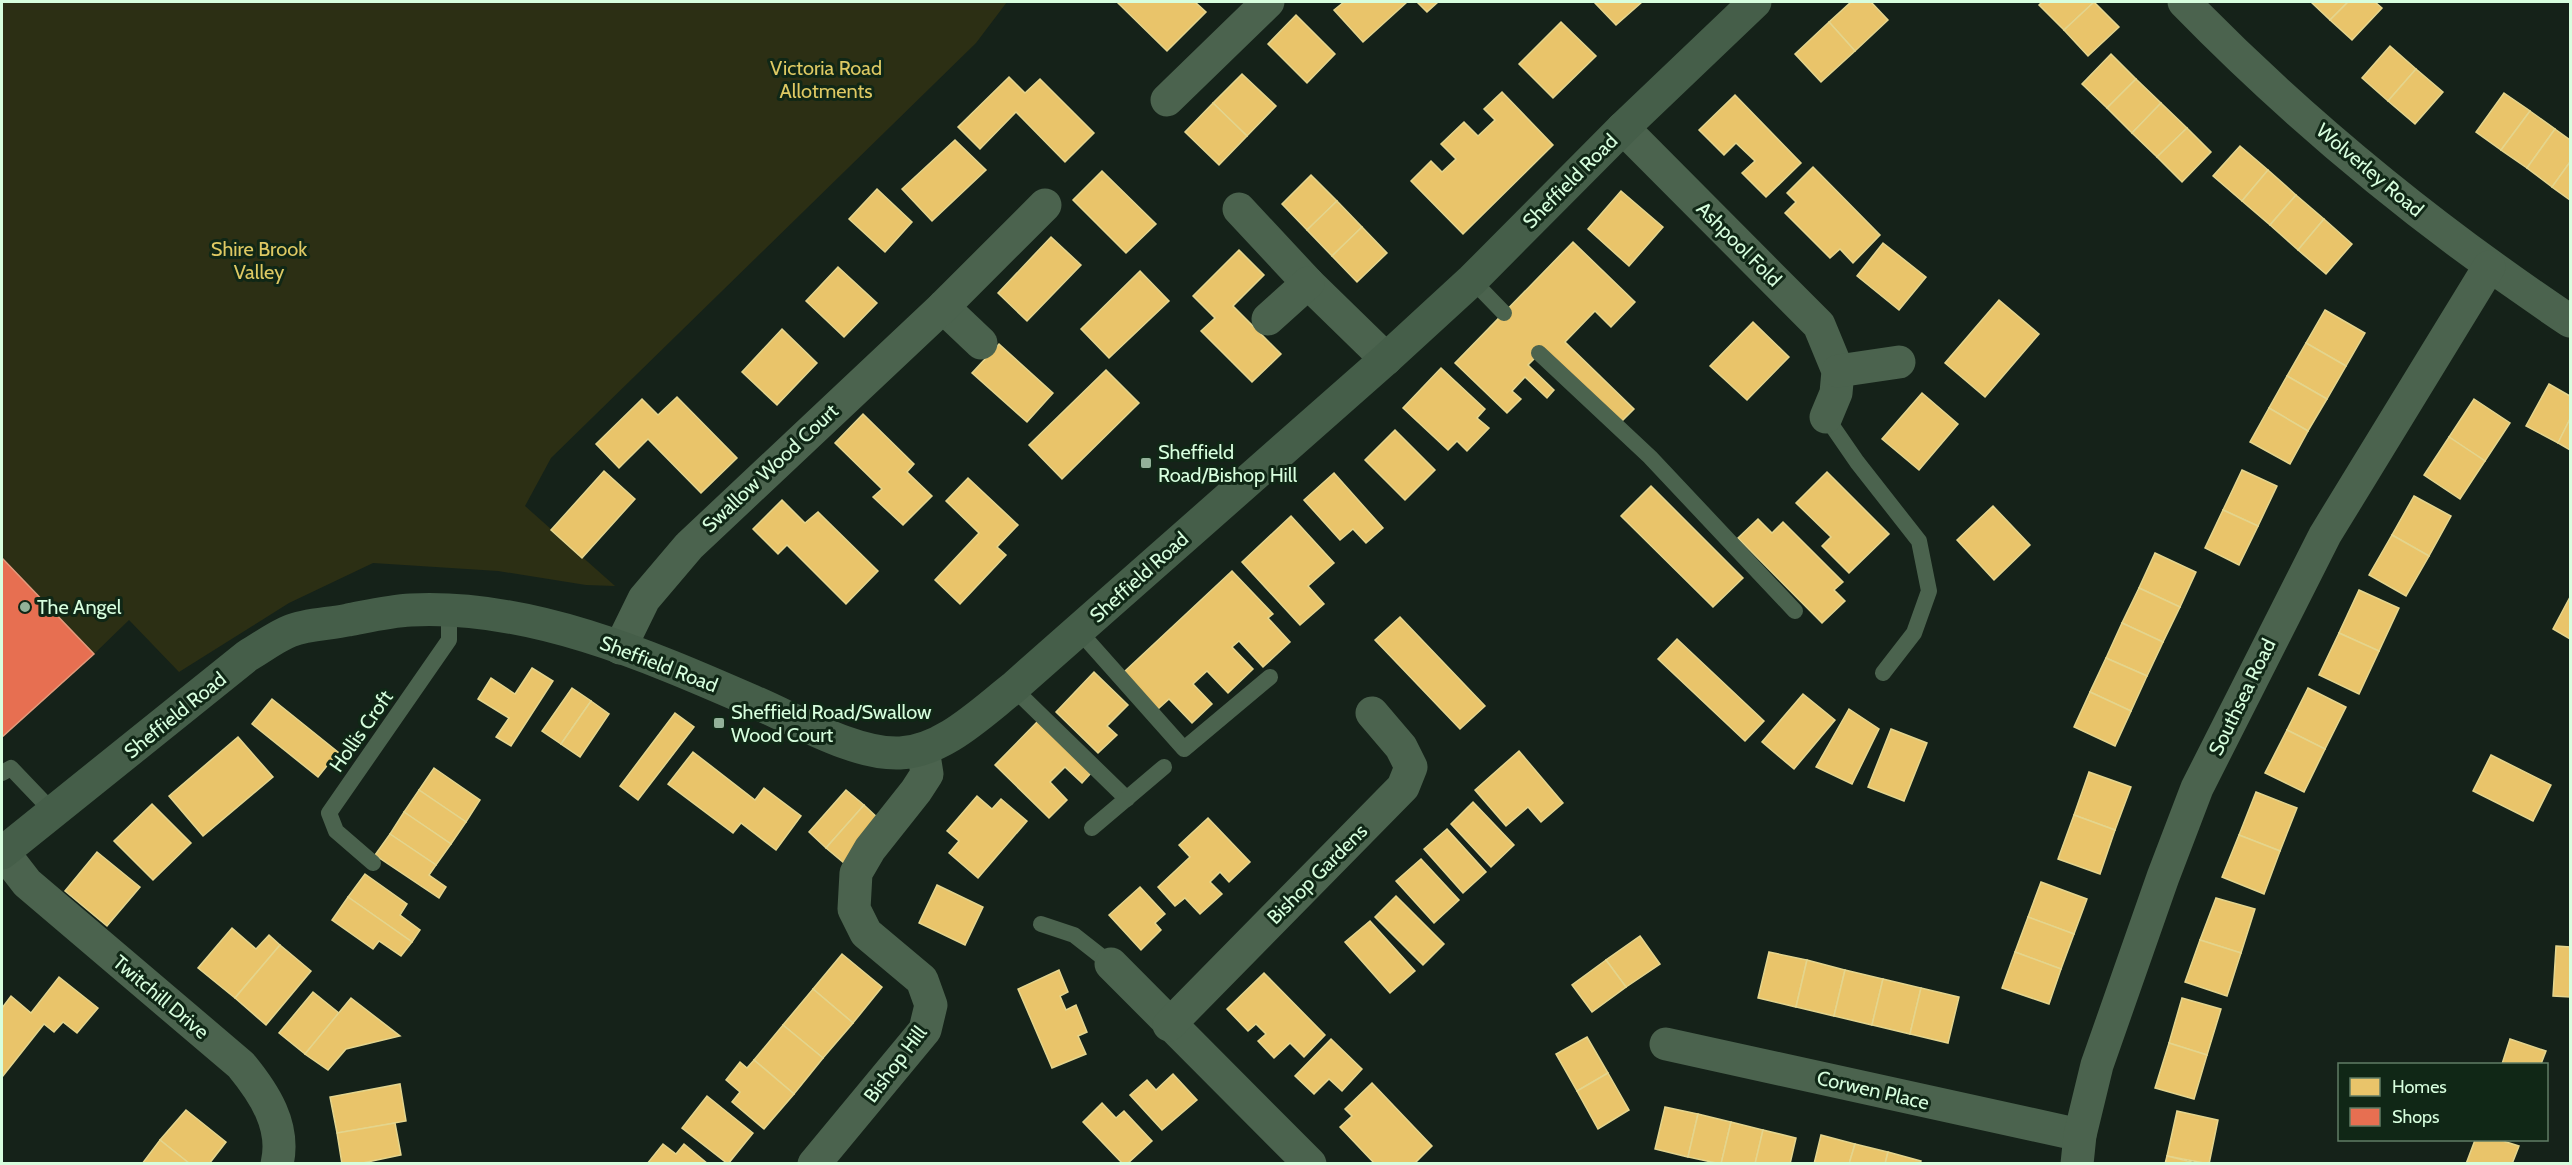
<svg xmlns="http://www.w3.org/2000/svg" width="2572" height="1165" viewBox="0 0 2572 1165" font-family="Cabin,sans-serif">
<rect width="100%" height="100%" fill="#152219"/>
<!-- green -->
<polygon fill="#2c2f14" points="2,2 1007,2 976,43 551,458 525,506 615,586 586,585 498,571 373,563 289,603 179,672 129,620 94,654 2,557"/>
<!-- homes -->
<g fill="#e9c46a" stroke="#e4d58d" stroke-width="1.5">
<polygon points="1117,2 1195,2 1206,12 1167,51"/>
<polygon points="1344,2 1407,2 1363,42 1334,10"/>
<polygon points="1417,2 1438,2 1427,12"/>
<polygon points="1594,2 1642,2 1616,25"/>
<polygon points="1851,2 1871,2 1888,20 1855,51 1829,22"/>
<polygon points="2042,2 2094,2 2064,30 2039,5"/>
<polygon points="2094,2 2119,27 2088,56 2064,30"/>
<polygon points="2311,2 2348,2 2330,20"/>
<polygon points="2348,2 2375,2 2382,8 2352,40 2330,20"/>
<polygon points="1296,15 1335,54 1307,83 1268,44"/>
<polygon points="1561,22 1596,56 1553,98 1519,64"/>
<polygon points="1829,22 1855,51 1821,82 1795,54"/>
<polygon points="2390,46 2416,69 2388,101 2362,78"/>
<polygon points="2111,54 2136,79 2107,108 2082,84"/>
<polygon points="2416,69 2443,92 2415,124 2388,101"/>
<polygon points="1242,74 1276,106 1247,136 1213,103"/>
<polygon points="1009,77 1025,93 1040,79 1094,133 1065,162 1016,112 980,149 958,127"/>
<polygon points="2136,79 2161,103 2132,133 2107,108"/>
<polygon points="1502,92 1553,145 1463,234 1411,181 1431,161 1442,172 1456,159 1441,144 1464,122 1478,136 1495,120 1484,109"/>
<polygon points="2504,93 2530,111 2501,150 2476,132"/>
<polygon points="1735,95 1801,163 1766,197 1742,173 1755,161 1736,143 1724,155 1699,130"/>
<polygon points="1213,103 1247,136 1219,165 1185,132"/>
<polygon points="2161,103 2187,128 2157,157 2132,133"/>
<polygon points="2530,111 2555,129 2527,168 2501,150"/>
<polygon points="2187,128 2211,152 2182,182 2157,157"/>
<polygon points="2555,129 2570,140 2570,162 2552,187 2527,168"/>
<polygon points="955,140 986,170 932,221 902,189"/>
<polygon points="2240,146 2268,170 2242,201 2213,176"/>
<polygon points="2570,162 2570,200 2552,187"/>
<polygon points="1813,167 1880,235 1853,263 1840,249 1830,258 1785,213 1796,202 1787,193"/>
<polygon points="2268,170 2296,195 2270,225 2242,201"/>
<polygon points="1102,171 1156,224 1126,253 1073,200"/>
<polygon points="1311,175 1337,201 1307,230 1282,204"/>
<polygon points="877,189 912,222 885,252 849,219"/>
<polygon points="1621,191 1663,227 1629,266 1588,229"/>
<polygon points="2296,195 2324,219 2298,250 2270,225"/>
<polygon points="1337,201 1362,227 1332,256 1307,230"/>
<polygon points="2324,219 2352,244 2326,274 2298,250"/>
<polygon points="1362,227 1387,253 1357,282 1332,256"/>
<polygon points="1051,237 1081,265 1027,321 998,293"/>
<polygon points="1573,242 1635,302 1611,327 1595,311 1565,342 1634,409 1619,424 1543,350 1528,365 1554,390 1547,398 1525,377 1512,391 1521,399 1507,413 1455,363"/>
<polygon points="1883,243 1926,277 1899,310 1857,276"/>
<polygon points="1239,250 1264,275 1233,306 1281,354 1252,382 1201,331 1215,318 1193,296"/>
<polygon points="838,267 877,303 844,337 806,301"/>
<polygon points="1140,271 1169,301 1109,358 1081,329"/>
<polygon points="1999,300 2039,334 1985,397 1945,363"/>
<polygon points="2325,310 2365,333 2346,366 2306,343"/>
<polygon points="1753,322 1789,357 1747,400 1710,366"/>
<polygon points="782,329 817,363 777,405 742,372"/>
<polygon points="2306,343 2346,366 2327,399 2287,376"/>
<polygon points="999,344 1053,393 1027,422 972,373"/>
<polygon points="1441,368 1485,409 1477,418 1489,428 1467,451 1457,441 1448,450 1403,408"/>
<polygon points="1106,370 1139,403 1062,479 1029,445"/>
<polygon points="2287,376 2327,399 2308,431 2269,408"/>
<polygon points="2549,384 2570,396 2570,419 2558,443 2526,426"/>
<polygon points="1922,393 1958,424 1919,470 1882,439"/>
<polygon points="677,397 737,458 701,493 648,439 619,468 596,444 642,399 658,415"/>
<polygon points="2474,399 2510,423 2485,461 2449,437"/>
<polygon points="2269,408 2308,431 2290,464 2250,442"/>
<polygon points="863,414 914,464 907,472 932,496 903,525 873,497 882,489 835,443"/>
<polygon points="2570,419 2570,450 2558,443"/>
<polygon points="1395,430 1435,470 1405,500 1365,460"/>
<polygon points="2449,437 2485,461 2460,499 2424,475"/>
<polygon points="2242,470 2277,486 2258,526 2223,510"/>
<polygon points="604,471 635,499 582,558 551,530"/>
<polygon points="1827,472 1889,534 1849,573 1822,546 1831,537 1796,503"/>
<polygon points="1334,473 1383,528 1366,543 1353,529 1340,540 1304,500"/>
<polygon points="968,478 1018,525 997,547 1006,555 960,604 935,580 979,533 946,501"/>
<polygon points="1651,486 1743,578 1713,607 1621,516"/>
<polygon points="2414,496 2451,516 2429,556 2392,535"/>
<polygon points="782,500 805,523 818,512 878,571 846,604 787,545 778,554 753,529"/>
<polygon points="1993,506 2030,545 1994,580 1957,540"/>
<polygon points="2223,510 2258,526 2239,565 2205,548"/>
<polygon points="1291,516 1334,563 1308,586 1324,604 1300,625 1242,562"/>
<polygon points="1758,519 1772,533 1783,522 1843,582 1834,590 1845,601 1822,623 1738,538"/>
<polygon points="2392,535 2429,556 2406,596 2369,575"/>
<polygon points="2155,553 2196,572 2180,607 2139,588"/>
<polygon points="1232,571 1273,614 1268,618 1290,642 1263,667 1239,641 1232,647 1253,669 1228,693 1207,671 1193,684 1212,704 1192,723 1169,699 1158,709 1124,672"/>
<polygon points="2139,588 2180,607 2163,642 2122,623"/>
<polygon points="2359,590 2399,608 2379,651 2339,633"/>
<polygon points="2570,597 2570,639 2553,629"/>
<polygon points="1400,617 1485,706 1460,729 1375,640"/>
<polygon points="2122,623 2163,642 2147,676 2106,658"/>
<polygon points="2339,633 2379,651 2359,694 2319,675"/>
<polygon points="1677,639 1764,721 1745,741 1658,659"/>
<polygon points="2106,658 2147,676 2131,711 2090,692"/>
<polygon points="532,668 553,681 511,746 496,737 509,718 478,699 491,678 515,694"/>
<polygon points="1094,672 1128,705 1107,726 1117,735 1098,753 1056,712"/>
<polygon points="572,688 591,701 561,744 542,731"/>
<polygon points="2308,688 2346,707 2325,749 2287,730"/>
<polygon points="2090,692 2131,711 2115,746 2074,727"/>
<polygon points="1803,694 1835,720 1794,769 1762,742"/>
<polygon points="272,699 338,752 318,777 252,724"/>
<polygon points="591,701 609,714 580,757 561,744"/>
<polygon points="1849,709 1879,729 1852,784 1816,767"/>
<polygon points="675,713 694,727 638,800 620,786"/>
<polygon points="1038,721 1091,773 1082,783 1065,767 1050,782 1067,800 1049,818 995,765"/>
<polygon points="1891,729 1927,743 1904,801 1868,787"/>
<polygon points="2287,730 2325,749 2304,792 2265,773"/>
<polygon points="238,737 273,777 203,836 169,796"/>
<polygon points="1519,751 1563,803 1541,822 1528,807 1506,826 1475,790"/>
<polygon points="693,752 755,800 764,788 801,816 776,850 741,823 733,833 668,784"/>
<polygon points="2491,755 2551,785 2533,821 2473,791"/>
<polygon points="434,768 480,800 466,822 419,790"/>
<polygon points="2089,772 2131,787 2115,830 2074,815"/>
<polygon points="419,790 466,822 451,844 404,812"/>
<polygon points="846,790 864,805 826,848 809,832"/>
<polygon points="2256,792 2297,808 2280,851 2239,835"/>
<polygon points="977,796 992,809 1001,799 1027,821 978,878 949,853 959,841 947,831"/>
<polygon points="1473,802 1514,845 1491,867 1451,824"/>
<polygon points="152,804 191,843 153,880 114,841"/>
<polygon points="864,805 881,821 844,863 826,848"/>
<polygon points="404,812 451,844 436,865 390,834"/>
<polygon points="2074,815 2115,830 2100,874 2058,859"/>
<polygon points="1208,818 1250,862 1229,882 1220,872 1210,882 1222,894 1200,914 1185,898 1175,906 1158,887 1190,857 1179,845"/>
<polygon points="1447,829 1486,872 1463,893 1424,849"/>
<polygon points="390,834 436,865 429,875 446,887 439,898 375,855"/>
<polygon points="2239,835 2280,851 2264,894 2222,877"/>
<polygon points="97,852 140,887 107,926 65,891"/>
<polygon points="1421,859 1459,900 1434,923 1396,881"/>
<polygon points="365,874 407,904 400,915 420,930 412,942 348,897"/>
<polygon points="2041,882 2087,899 2074,934 2028,917"/>
<polygon points="937,885 983,907 965,945 919,923"/>
<polygon points="1140,887 1165,914 1155,923 1161,930 1141,950 1109,915"/>
<polygon points="1396,896 1444,944 1423,965 1375,917"/>
<polygon points="348,897 412,942 401,956 379,941 373,949 332,920"/>
<polygon points="2216,898 2255,909 2241,953 2200,940"/>
<polygon points="2028,917 2074,934 2061,969 2015,952"/>
<polygon points="1370,921 1415,971 1390,993 1345,942"/>
<polygon points="232,928 256,949 269,935 280,945 235,998 198,968"/>
<polygon points="1640,936 1660,964 1626,987 1606,960"/>
<polygon points="2200,940 2241,953 2227,996 2185,982"/>
<polygon points="280,945 311,971 266,1025 235,998"/>
<polygon points="2556,946 2570,947 2570,997 2553,996"/>
<polygon points="1769,952 1807,960 1796,1007 1758,998"/>
<polygon points="2015,952 2061,969 2049,1004 2002,988"/>
<polygon points="842,954 882,987 853,1023 813,989"/>
<polygon points="1606,960 1626,987 1592,1012 1572,985"/>
<polygon points="1807,960 1845,970 1834,1016 1796,1007"/>
<polygon points="1059,970 1068,992 1060,996 1066,1010 1076,1005 1087,1032 1078,1036 1086,1054 1052,1068 1018,989"/>
<polygon points="1845,970 1883,979 1872,1025 1834,1016"/>
<polygon points="1264,973 1325,1035 1304,1057 1290,1043 1274,1058 1258,1041 1266,1034 1256,1024 1248,1031 1227,1009"/>
<polygon points="59,977 98,1008 77,1033 63,1022 54,1032 44,1024 2,1077 2,1008 11,996 31,1013"/>
<polygon points="1883,979 1921,988 1910,1034 1872,1025"/>
<polygon points="1921,988 1959,997 1948,1043 1910,1034"/>
<polygon points="813,989 853,1023 823,1058 783,1025"/>
<polygon points="313,992 339,1013 305,1054 279,1033"/>
<polygon points="351,998 400,1036 346,1049 328,1070 305,1054"/>
<polygon points="2182,998 2221,1009 2207,1055 2169,1043"/>
<polygon points="783,1025 823,1058 794,1094 754,1060"/>
<polygon points="1587,1037 1608,1073 1577,1091 1556,1054"/>
<polygon points="1331,1039 1362,1069 1342,1091 1329,1079 1314,1094 1295,1076"/>
<polygon points="2510,1039 2546,1051 2541,1064 2502,1064"/>
<polygon points="2169,1043 2207,1055 2194,1099 2155,1088"/>
<polygon points="754,1060 794,1094 764,1129 732,1102 740,1092 726,1080 740,1062 747,1068"/>
<polygon points="1608,1073 1629,1110 1598,1129 1577,1091"/>
<polygon points="1173,1074 1197,1100 1162,1130 1130,1095 1147,1080 1156,1090"/>
<polygon points="1372,1083 1432,1146 1414,1164 1375,1164 1340,1127 1352,1116 1345,1109"/>
<polygon points="400,1084 406,1121 337,1133 330,1097"/>
<polygon points="707,1096 753,1133 728,1164 682,1128"/>
<polygon points="1102,1103 1116,1118 1124,1111 1152,1141 1127,1164 1123,1164 1083,1122"/>
<polygon points="1665,1107 1698,1114 1688,1157 1655,1149"/>
<polygon points="186,1110 226,1142 209,1164 190,1164 160,1140"/>
<polygon points="2177,1111 2218,1120 2209,1164 2167,1156"/>
<polygon points="1698,1114 1731,1122 1721,1164 1688,1157"/>
<polygon points="1731,1122 1763,1130 1755,1164 1721,1164"/>
<polygon points="395,1123 401,1155 358,1164 342,1164 337,1133"/>
<polygon points="1763,1130 1796,1138 1790,1164 1755,1164"/>
<polygon points="1821,1135 1855,1144 1849,1164 1814,1164"/>
<polygon points="160,1140 190,1164 142,1164"/>
<polygon points="2475,1140 2500,1140 2519,1146 2512,1164 2466,1164"/>
<polygon points="663,1144 676,1154 684,1144 708,1164 647,1164"/>
<polygon points="1855,1144 1888,1152 1885,1164 1849,1164"/>
<polygon points="1888,1152 1921,1161 1920,1164 1885,1164"/>
<polygon points="2167,1156 2200,1164 2165,1164"/>
</g>
<!-- shops -->
<polygon fill="#e76f51" stroke="#e29a7b" stroke-width="1.5" points="3,559 94,654 2,737 2,560"/>
<g fill="none" stroke-linecap="round" stroke-linejoin="round">
<!-- lane -->
<g stroke="#4b634e" stroke-width="16">
<polyline points="1472,280 1504,313"/>
<polyline points="1539,353 1650,457 1795,611"/>
<polyline points="1826,417 1857,462 1919,541 1929,591 1914,633 1883,673"/>
<polyline points="1079,631 1184,749 1270,677"/>
<polyline points="1013,688 1127,799"/>
<polyline points="2,773 11,768 54,813"/>
<polyline points="1092,828 1164,767"/>
<polyline points="373,863 336,831 329,813 449,640 449,611"/>
<polyline points="1041,924 1074,935 1111,964"/>
</g>
<!-- street -->
<g stroke="#4b634e" stroke-width="33">
<path d="M2184,2C2301,122 2431,228 2570,321"/>
<polyline points="1167,100 1268,2"/>
<polyline points="1623,128 1819,325 1838,371 1836,393 1826,417"/>
<polyline points="1239,209 1308,283 1386,359"/>
<polyline points="943,307 981,343"/>
<polyline points="1268,319 1308,283"/>
<polyline points="1838,371 1899,362"/>
<polyline points="620,648 644,599 689,546 943,307 1045,205"/>
<path d="M3,852L27,883L241,1065C264,1093 286,1126 277,1164"/>
<polyline points="1111,964 1310,1164"/>
<polyline points="1169,1025 1403,787 1411,767 1401,747 1372,713"/>
<polyline points="1666,1044 2080,1135"/>
<polyline points="814,1164 925,1030 931,1005 922,980 866,933 854,909 856,873 870,849 916,791 927,774 923,749"/>
<polyline points="2077,1164 2080,1135 2097,1065 2163,877 2197,788 2325,535 2489,267"/>
</g>
<!-- secondary -->
<path stroke="#455e49" stroke-width="33" d="M2,853L247,656C261,648 275,637 290,631C307,624 330,624 348,620C369,616 390,611 411,610C532,604 651,657 759,704C800,722 856,755 900,753C943,751 981,713 1013,688L1386,359L1472,280L1623,128L1755,2"/>
</g>
<!-- markers -->
<g fill="#93b199" stroke="#102716" stroke-width="2">
<rect x="1140" y="457" width="12" height="12" rx="3"/>
<circle cx="25" cy="607" r="6"/>
<rect x="713" y="717" width="12" height="12" rx="3"/>
</g>
<g text-anchor="middle" dominant-baseline="central" stroke-width="6" stroke-linejoin="round" paint-order="stroke">
<!-- park labels -->
<g font-size="20" fill="#dec963" stroke="#102716">
<text x="826" y="68">Victoria Road<tspan x="826" dy="23">Allotments</tspan></text>
<text x="259" y="249">Shire Brook<tspan x="259" dy="23">Valley</tspan></text>
</g>
<!-- street labels -->
<g font-size="20" fill="#d7fede" stroke="#102716">
<text transform="translate(2370 170) rotate(40)">Wolverley Road</text>
<text transform="translate(1570 181) rotate(-45)">Sheffield Road</text>
<text transform="translate(1739 244) rotate(45)">Ashpool Fold</text>
<text transform="translate(770 468) rotate(-43)">Swallow Wood Court</text>
<text transform="translate(1139 577) rotate(-42)">Sheffield Road</text>
<text transform="translate(659 664) rotate(21)">Sheffield Road</text>
<text transform="translate(2242 697) rotate(-64)">Southsea Road</text>
<text transform="translate(175 715) rotate(-39)">Sheffield Road</text>
<text transform="translate(361 731) rotate(-55)">Hollis Croft</text>
<text transform="translate(1317 874) rotate(-45)">Bishop Gardens</text>
<text transform="translate(161 997) rotate(40)">Twitchill Drive</text>
<text transform="translate(895 1064) rotate(-53)">Bishop Hill</text>
<text transform="translate(1873 1090) rotate(13)">Corwen Place</text>
</g>
<!-- poi labels -->
<g font-size="20" fill="#d7fede" stroke="#102716" text-anchor="start">
<text x="1158" y="452">Sheffield<tspan x="1158" dy="23">Road/Bishop Hill</tspan></text>
<text x="37" y="607">The Angel</text>
<text x="731" y="712">Sheffield Road/Swallow<tspan x="731" dy="23">Wood Court</tspan></text>
</g>
</g>
<!-- border -->
<rect width="2572" height="1165" fill="none" stroke="#d7fede" stroke-width="6"/>
<!-- legend -->
<rect x="2338" y="1063" width="210" height="78" fill="#102716" stroke="#607d66" stroke-width="1.5"/>
<rect x="2350" y="1078" width="30" height="18" fill="#e9c46a" stroke="#607d66" stroke-width="1.5"/>
<text x="2392" y="1093" font-size="18" fill="#d7fede">Homes</text>
<rect x="2350" y="1108" width="30" height="18" fill="#e76f51" stroke="#607d66" stroke-width="1.5"/>
<text x="2392" y="1123" font-size="18" fill="#d7fede">Shops</text>
</svg>
